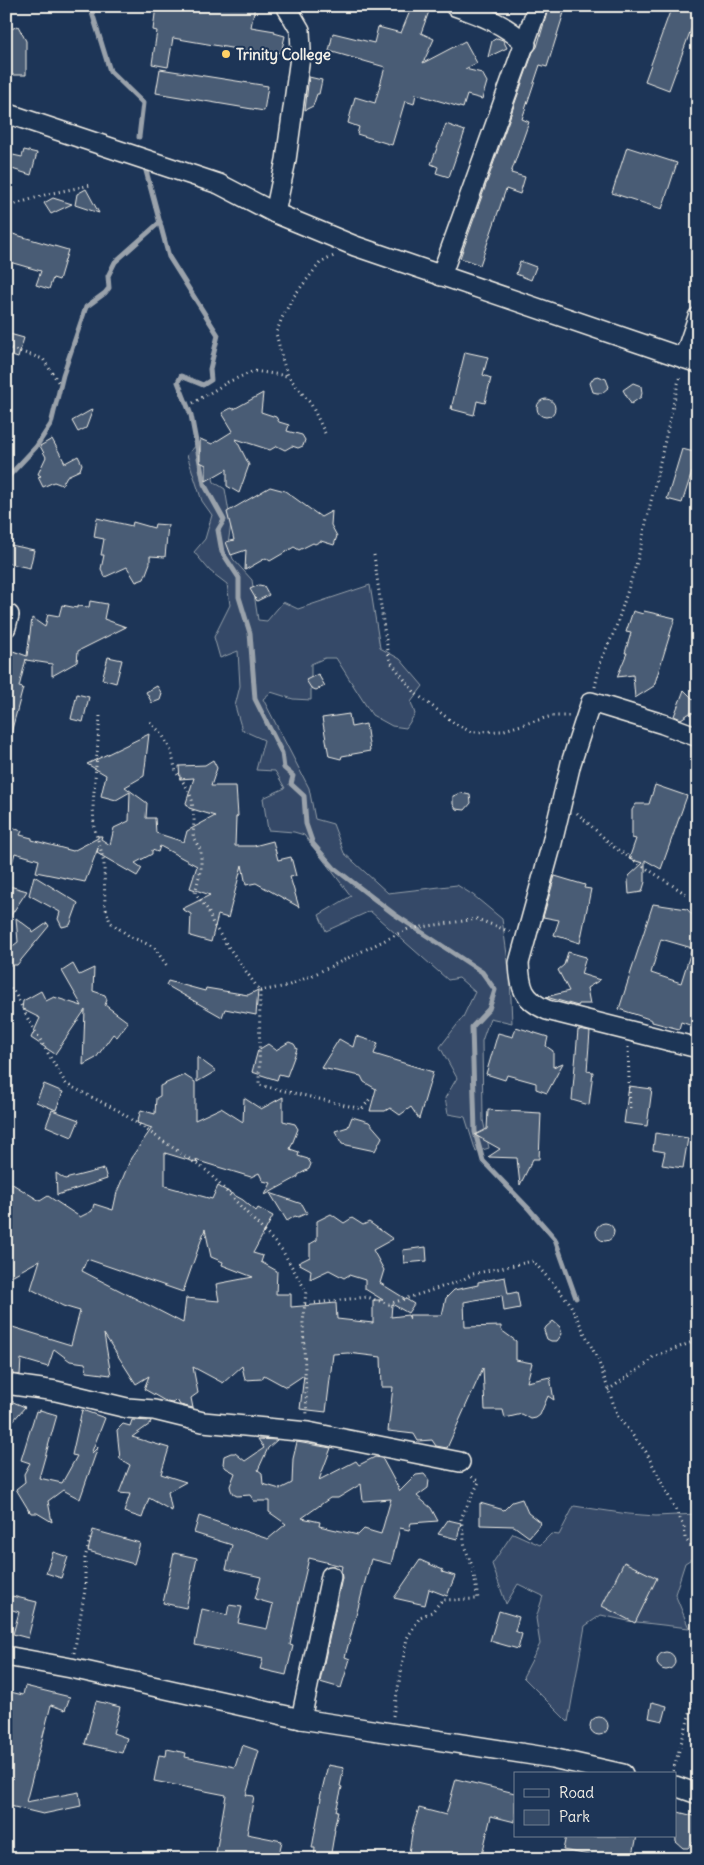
<svg xmlns="http://www.w3.org/2000/svg" width="704" height="1865" viewBox="0 0 704 1865" font-family="Delius,sans-serif">
<rect width="100%" height="100%" fill="#1d3557"/>
<filter id="ink" filterUnits="userSpaceOnUse"><feTurbulence type="fractalNoise" baseFrequency=".02" numOctaves="2"/><feDisplacementMap in="SourceGraphic" scale="10" xChannelSelector="R" yChannelSelector="G"/><feConvolveMatrix kernelMatrix="1 2 1 2 8 2 1 2 1" color-interpolation-filters="sRGB"/></filter>
<g filter="url(#ink)">
<!-- green -->
<g fill="#354a67" stroke="#949ea8">
<polygon points="202,439 214,482 225,489 231,524 228,544 233,559 252,580 258,620 267,621 283,602 298,609 370,585 380,648 400,659 423,686 411,702 415,714 406,728 392,726 372,715 336,658 325,658 311,664 311,700 293,699 271,692 263,699 309,788 315,819 333,824 344,853 388,893 457,885 473,895 502,919 510,976 512,1023 490,1018 482,1041 483,1120 489,1148 476,1152 465,1117 448,1114 445,1098 457,1078 440,1047 463,1017 475,992 459,978 448,980 370,911 326,931 319,915 351,896 304,835 294,832 268,830 263,798 285,788 275,771 256,770 264,740 242,730 235,706 240,686 238,651 220,658 214,637 230,605 227,584 210,571 194,552 205,539 212,515 202,501 187,455"/>
<polygon points="574,1506 628,1514 656,1516 697,1514 698,1555 685,1563 675,1594 689,1628 628,1621 601,1615 585,1626 568,1722 523,1677 540,1644 536,1618 543,1596 518,1584 506,1604 492,1564 513,1533 540,1545 551,1534 559,1535"/>
</g>
<g fill="none" stroke-linecap="round" stroke-linejoin="round">
<!-- stream -->
<g stroke="#9aa2ab" stroke-width="5">
<polyline points="90,6 110,71 143,103 139,137"/>
<polyline points="145,167 169,257 218,335 210,369 211,380 203,385 181,376 178,382 191,415 204,484 224,520 218,530 222,552 239,578 239,597 250,633 255,699 282,753 284,768 293,776 291,784 304,796 306,824 313,844 334,868 394,914 482,972 495,990 489,1009 472,1027 475,1132 483,1161 529,1209 555,1239 576,1298"/>
<polyline points="6,479 36,447 51,424 63,375 86,307 105,293 109,288 108,276 115,262 160,222"/>
</g>
</g>
<!-- building -->
<g fill="#485b74" stroke="#f4f1e8" fill-rule="evenodd">
<polygon points="156,6 255,6 251,27 275,31 274,33 285,36 281,53 271,51 271,55 173,38 168,67 152,64 157,31 153,30"/>
<polygon points="412,6 431,6 421,33 434,39 423,63 465,41 477,63 465,69 482,73 487,82 482,99 467,95 463,108 416,94 414,104 405,101 392,145 357,134 359,127 348,123 355,97 375,103 385,67 329,51 333,33 374,43 378,27 401,33"/>
<polygon points="549,6 566,6 547,67 540,65 522,119 529,122 511,173 525,177 520,194 506,189 480,265 460,258 533,52 537,47"/>
<polygon points="672,6 698,6 698,10 669,90 645,81"/>
<polygon points="18,26 26,41 26,75 6,75 6,41 9,30"/>
<polygon points="497,38 503,40 507,48 488,57 492,41"/>
<polygon points="160,69 268,86 264,111 156,93"/>
<polygon points="309,77 322,80 319,94 317,94 313,106 305,110"/>
<polygon points="446,124 465,131 449,177 436,173 438,167 431,164"/>
<polygon points="627,147 677,163 662,209 612,193"/>
<polygon points="24,150 37,153 31,175 9,168 13,155 22,157"/>
<polygon points="86,189 99,213 75,205 77,194"/>
<polygon points="53,198 72,204 51,214 44,203"/>
<polygon points="6,232 68,250 59,280 53,278 49,289 36,285 41,271 6,261"/>
<polygon points="520,261 536,267 531,280 516,274"/>
<polygon points="6,333 24,338 18,358 6,354"/>
<polygon points="465,352 488,357 483,375 491,378 485,403 477,401 474,415 451,409"/>
<polygon points="598,376 606,379 609,387 602,393 597,393 593,392 590,383 594,377"/>
<polygon points="633,383 641,386 642,393 641,397 631,404 623,390"/>
<polygon points="263,393 261,412 276,417 279,422 289,425 287,431 302,435 305,440 303,446 298,448 292,446 285,450 277,446 270,450 236,439 249,465 239,493 227,486 227,469 206,481 206,465 200,462 200,439 212,444 233,431 222,413 231,408 234,409"/>
<circle cx="546" cy="408" r="9"/>
<polygon points="93,409 86,428 78,432 72,421"/>
<polygon points="52,439 65,463 78,456 82,464 80,470 67,476 62,485 54,482 43,487 38,477 41,476 38,474 46,457 40,446"/>
<polygon points="682,449 698,453 698,475 692,472 682,503 667,499"/>
<polygon points="270,487 285,491 321,517 332,511 331,525 337,536 334,545 321,541 315,544 313,543 299,550 294,547 270,561 266,558 245,570 246,550 231,555 226,542 234,540 227,512"/>
<polygon points="97,518 132,526 133,522 154,528 155,524 168,525 165,557 150,556 150,563 144,579 136,582 127,567 105,577 101,569 104,555 101,555 104,539 94,537"/>
<polygon points="6,544 34,550 30,568 6,563"/>
<polygon points="259,585 264,586 269,595 257,601 250,589"/>
<polygon points="90,601 107,604 104,619 126,627 78,651 77,662 52,676 52,664 26,660 26,659 19,687 23,688 11,733 6,732 6,674 13,651 27,656 32,618 45,627 48,614 59,616 62,605 77,608 77,606 89,607"/>
<polygon points="633,611 643,614 644,611 675,618 654,686 635,698 633,675 617,677 627,653 625,653 631,633 626,632"/>
<polygon points="108,657 122,660 116,683 102,679"/>
<polygon points="318,674 325,686 316,690 311,688 306,680"/>
<polygon points="157,686 162,694 160,700 152,703 146,692"/>
<polygon points="684,690 698,704 698,713 690,713 681,719 674,716"/>
<polygon points="77,694 89,697 83,722 71,719"/>
<polygon points="349,714 351,727 366,724 370,751 342,756 341,759 329,756 322,718"/>
<polygon points="149,734 144,776 125,787 147,803 146,818 155,818 156,833 184,842 187,831 215,816 189,808 186,803 194,778 180,779 179,766 205,765 213,760 217,768 211,786 236,786 238,816 236,817 235,846 254,846 273,841 278,860 291,857 296,876 290,877 299,907 256,883 246,885 242,865 228,918 218,915 211,942 190,936 191,914 182,909 210,895 190,888 197,866 160,846 158,852 152,850 152,854 135,863 142,868 137,876 97,853 98,848 85,882 36,872 39,860 15,853 10,870 6,869 6,831 8,831 9,827 22,831 20,835 32,838 32,840 73,851 98,838 98,836 102,836 101,839 110,845 114,828 129,821 130,792 116,800 101,796 106,775 87,764"/>
<polygon points="655,785 687,796 661,869 645,860 645,882 642,892 629,894 628,880 629,876 643,863 629,859 636,839 632,838 632,810 636,804 649,804"/>
<polygon points="461,793 470,795 471,803 465,810 456,809 453,804 453,796"/>
<polygon points="34,876 78,903 70,925 62,927 58,919 60,912 29,895"/>
<polygon points="555,876 585,885 584,888 591,889 580,943 554,935 559,920 543,917"/>
<polygon points="6,885 27,891 6,923"/>
<path d="M653,904L687,909L698,921V1028L681,1022L679,1029L652,1022V1020L619,1009ZM661,939L692,948L681,983L651,973Z"/>
<polygon points="16,918 32,930 33,933 47,923 49,926 17,965 6,965 6,951 18,942"/>
<polygon points="568,952 586,957 581,974 600,980 587,988 590,1004 579,1004 578,1006 546,997 569,991 558,970 564,965"/>
<polygon points="73,964 79,975 94,968 93,991 105,995 107,1000 105,1005 128,1022 117,1037 113,1034 96,1058 83,1065 85,1010 55,1054 31,1038 40,1018 22,1009 23,1001 41,991 46,1001 54,997 82,1006 62,971"/>
<polygon points="168,981 205,991 206,988 248,995 258,990 256,1015 225,1009 222,1017 166,985"/>
<polygon points="516,1027 548,1037 546,1046 553,1051 553,1067 563,1063 547,1093 536,1089 536,1083 507,1075 505,1080 486,1074 498,1033 513,1037"/>
<polygon points="578,1030 590,1032 587,1071 593,1072 589,1105 572,1100"/>
<polygon points="356,1036 378,1043 374,1054 433,1072 419,1119 411,1107 400,1115 390,1108 385,1111 370,1111 376,1089 364,1082 361,1076 321,1068 339,1039 353,1047"/>
<polygon points="289,1042 294,1044 297,1049 287,1076 279,1074 277,1080 252,1072 258,1050 268,1044 276,1050"/>
<polygon points="197,1057 216,1071 197,1082"/>
<path d="M184,1075L195,1082V1120L221,1108L243,1122L244,1098L261,1109L283,1097V1121L295,1124L298,1129L290,1149L299,1152L298,1156L308,1159L311,1164L309,1169L298,1175V1177L265,1195L271,1183L263,1181L259,1173L251,1177L195,1160L198,1163L165,1153V1186L212,1199L218,1186L243,1200L256,1211L258,1208L273,1216L253,1253L263,1256L261,1262L277,1271L276,1294H291V1307L336,1303L337,1319L373,1323V1300H383L365,1289V1280L349,1275L344,1278L329,1270L310,1279L311,1270L298,1263L310,1257V1244L317,1240V1221L331,1214L344,1223L352,1218L363,1225L369,1222L393,1239L373,1250L384,1270L380,1283L414,1304L408,1313L392,1304L391,1317L408,1315L410,1319L409,1315H442L446,1298L454,1290L478,1285V1282L505,1277L508,1294L517,1292L520,1308L504,1311L502,1295L464,1302L465,1327L501,1326V1330L516,1341V1360L532,1363L527,1382L550,1377L554,1400L548,1396L540,1415L536,1418L531,1419L522,1414L505,1418L503,1410H485L483,1368L447,1448L436,1446L432,1440L418,1441L414,1434L388,1431L393,1387H382L381,1357L348,1353L333,1354L326,1412L300,1409L304,1375L286,1387L264,1375L262,1379L245,1380L242,1366L223,1383L193,1367L198,1393L191,1398L193,1408L180,1405L177,1400L172,1403L167,1402L144,1389L149,1376L136,1384L104,1334L111,1375L87,1372L85,1363L70,1361L54,1349L48,1367L21,1359L20,1375L6,1373V1325L71,1345L80,1311L63,1306L31,1289L40,1260L6,1279V1180L40,1201L48,1196L80,1217L92,1211L94,1204L113,1210L117,1192L131,1158L152,1128L137,1123L141,1110L155,1114L156,1098L160,1096V1086ZM205,1229L211,1257L223,1262L222,1265L253,1277L216,1284L219,1301L186,1298L183,1323L82,1271L87,1259L183,1292Z"/>
<polygon points="44,1084 63,1092 56,1110 36,1102"/>
<polygon points="629,1086 652,1089 647,1126 624,1123"/>
<polygon points="52,1110 79,1120 72,1137 46,1126"/>
<polygon points="488,1110 541,1113 539,1159 533,1159 520,1185 517,1158 488,1157 500,1149 475,1135 487,1129"/>
<polygon points="352,1117 369,1122 382,1137 375,1151 342,1144 335,1131 348,1127"/>
<polygon points="655,1133 688,1138 683,1168 662,1165 665,1152 653,1150"/>
<polygon points="104,1169 107,1179 57,1195 56,1173 65,1179"/>
<polygon points="270,1193 302,1204 307,1213 298,1217 295,1216 287,1221"/>
<circle cx="605" cy="1232" r="9"/>
<polygon points="426,1247 427,1261 404,1263 403,1250"/>
<polygon points="553,1321 560,1327 562,1334 557,1341 551,1341 547,1339 544,1331 546,1327"/>
<polygon points="6,1399 25,1407 6,1429"/>
<polygon points="40,1410 57,1415 39,1478 62,1483 77,1456 72,1455 82,1410 105,1418 91,1454 98,1447 80,1499 63,1490 48,1501 52,1522 37,1513 31,1513 29,1510 29,1512 28,1509 16,1489 25,1482 24,1474 30,1463 21,1460 36,1411 39,1412"/>
<polygon points="132,1420 151,1421 150,1424 132,1437 169,1448 161,1474 186,1482 168,1492 172,1511 149,1498 142,1518 124,1512 130,1494 119,1493 130,1465 120,1459 117,1430 123,1424 130,1426"/>
<path d="M258,1439L277,1440L268,1448L258,1470L262,1473L263,1484L280,1489L292,1483L293,1459L297,1442L331,1448L319,1480L356,1461L359,1465L375,1457L382,1458L400,1491L416,1475L424,1474L429,1480L428,1488L417,1496L431,1508L438,1521L411,1523L409,1530L400,1528L391,1564L371,1559L345,1657L350,1659L341,1688L320,1682L342,1578L341,1571L342,1566L309,1558L298,1606L290,1645L293,1646L286,1675L260,1669L263,1659L195,1645L202,1609L227,1615L229,1605L242,1607L238,1623L267,1629L273,1604L255,1599L261,1577L226,1569L232,1545L194,1533L199,1516L268,1539L286,1524L269,1512V1501H254L250,1495L237,1496L233,1494L231,1490L230,1486L235,1473L226,1468L223,1464L224,1456L231,1453H235L245,1461L264,1448ZM361,1484L363,1501L391,1499L381,1534L364,1529L358,1535L319,1526L320,1522L302,1518L330,1498H338Z"/>
<polygon points="522,1499 528,1513 541,1523 529,1537 514,1526 480,1525 480,1503 504,1510 512,1502"/>
<polygon points="448,1520 461,1523 457,1539 438,1534"/>
<polygon points="93,1530 140,1543 134,1564 88,1551"/>
<polygon points="53,1552 68,1557 61,1578 46,1573"/>
<polygon points="174,1553 197,1558 186,1608 163,1603"/>
<polygon points="420,1560 443,1570 442,1572 455,1576 447,1596 429,1589 425,1605 394,1598"/>
<polygon points="624,1562 657,1578 635,1623 602,1606"/>
<polygon points="12,1596 37,1602 28,1638 13,1634 19,1612 9,1609"/>
<polygon points="499,1611 519,1617 515,1631 522,1634 518,1649 490,1641"/>
<circle cx="666" cy="1661" r="9"/>
<polygon points="25,1686 70,1697 65,1710 51,1705 26,1802 79,1792 81,1806 43,1814 6,1805 6,1691 23,1695"/>
<polygon points="96,1701 120,1707 113,1733 127,1738 122,1753 85,1744"/>
<polygon points="652,1702 667,1706 663,1721 649,1718"/>
<circle cx="599" cy="1726" r="9"/>
<polygon points="242,1745 259,1751 246,1795 254,1796 247,1834 282,1841 278,1859 265,1859 244,1854 243,1859 215,1859 226,1795 154,1781 159,1755 166,1756 167,1749 186,1753 185,1757 235,1767"/>
<polygon points="328,1765 344,1768 340,1786 342,1787 336,1811 338,1811 334,1829 335,1829 330,1859 314,1859 315,1848 312,1848 321,1798 320,1798"/>
<polygon points="456,1779 515,1793 515,1822 491,1816 481,1859 447,1859 425,1853 424,1859 408,1859 413,1827 419,1808 446,1815"/>
<polygon points="678,1812 698,1817 694,1841 688,1848 683,1848 676,1842 675,1821"/>
<polygon points="566,1836 637,1836 632,1859 609,1859 563,1850"/>
</g>
<g fill="none" stroke-linecap="round" stroke-linejoin="round">
<!-- street casing -->
<g stroke="#f4f1e8" stroke-width="22">
<g id="street">
<path d="M455,6C481,15 505,24 526,44"/>
<polyline points="6,113 219,184 275,213 355,246 698,363"/>
<polyline points="275,213 286,160 301,50 300,30 286,6"/>
<polyline points="441,276 538,6"/>
<polyline points="684,358 698,317"/>
<polyline points="6,627 9,615"/>
<path d="M698,737L663,724L591,702L571,763L551,847L519,963C520,987 523,1000 547,1010L698,1048"/>
<polyline points="6,1384 56,1391 127,1408 154,1410 203,1422 308,1432 460,1462"/>
<polyline points="6,1656 71,1668 301,1719 552,1758 623,1774"/>
<polyline points="301,1719 331,1576"/>
<polyline points="675,1786 698,1794"/>
</g>
</g>
<!-- path -->
<g stroke="#f4f1e8" stroke-width="3" stroke-dasharray="1 4" stroke-linecap="butt">
<polyline points="6,207 48,194 91,185"/>
<polyline points="6,347 43,359 59,383"/>
<polyline points="193,403 228,382 254,371 288,376"/>
<polyline points="325,433 311,404 288,376 283,362 276,333 282,318 294,296 320,263 334,256"/>
<polyline points="374,555 384,629 390,661 415,693 454,723 471,732 501,731 552,716 570,716"/>
<polyline points="595,687 601,660 615,630 637,562 680,375"/>
<polyline points="100,716 93,804 94,828 100,846 104,864 105,906 110,922 129,936 154,947 167,966"/>
<polyline points="150,722 162,734 171,751 176,772 188,789 192,800 194,820 193,837 201,851 201,869 195,893 208,910 213,924 227,945 260,991 259,1085 362,1109 370,1099"/>
<polyline points="577,813 615,848 686,894"/>
<polyline points="6,987 13,989 28,1019 66,1084 119,1111 207,1171 282,1250 306,1291 303,1323 307,1416"/>
<polyline points="260,991 287,986 313,975 408,929 477,919 511,932"/>
<polyline points="628,1047 630,1111"/>
<polyline points="305,1304 367,1297 389,1304 460,1281 473,1274 533,1261 569,1302 598,1360 618,1417 646,1452 684,1526 685,1538 698,1556"/>
<polyline points="608,1390 648,1363 653,1357 698,1340"/>
<polyline points="74,1653 85,1590 85,1558 91,1535"/>
<polyline points="393,1716 407,1638 420,1617 432,1612 442,1600 478,1599 473,1568 465,1548 461,1518 479,1482 471,1476"/>
<polyline points="673,1771 698,1686"/>
</g>
<!-- street -->
<use href="#street" stroke="#1d3557" stroke-width="19"/>
</g>
</g>
<!-- markers -->
<circle fill="#ffd166" stroke="#1d3557" stroke-width="2" cx="226" cy="54" r="5"/>
<g text-anchor="middle" dominant-baseline="central" stroke-width="4" stroke-linejoin="round" paint-order="stroke">
<!-- poi labels -->
<g font-size="15" font-weight="bold" fill="#f4f1e8" stroke="#1d3557" text-anchor="start">
<text x="236" y="54">Trinity College</text>
</g>
</g>
<!-- margin -->
<rect width="704" height="1865" fill="none" stroke="#1d3557" stroke-width="25"/>
<rect x="12" y="12" width="679" height="1840" fill="none" stroke="#f4f1e8" stroke-width="2" filter="url(#ink)"/>
<!-- legend -->
<rect x="514" y="1772" width="162" height="65" fill="#1d3557" stroke="#738091"/>
<rect x="524" y="1789" width="25" height="8" fill="#1d3557" stroke="#738091"/>
<text x="559" y="1798" font-size="15" fill="#f4f1e8">Road</text>
<rect x="524" y="1810" width="25" height="15" fill="#354a67" stroke="#738091"/>
<text x="559" y="1822" font-size="15" fill="#f4f1e8">Park</text>
</svg>
